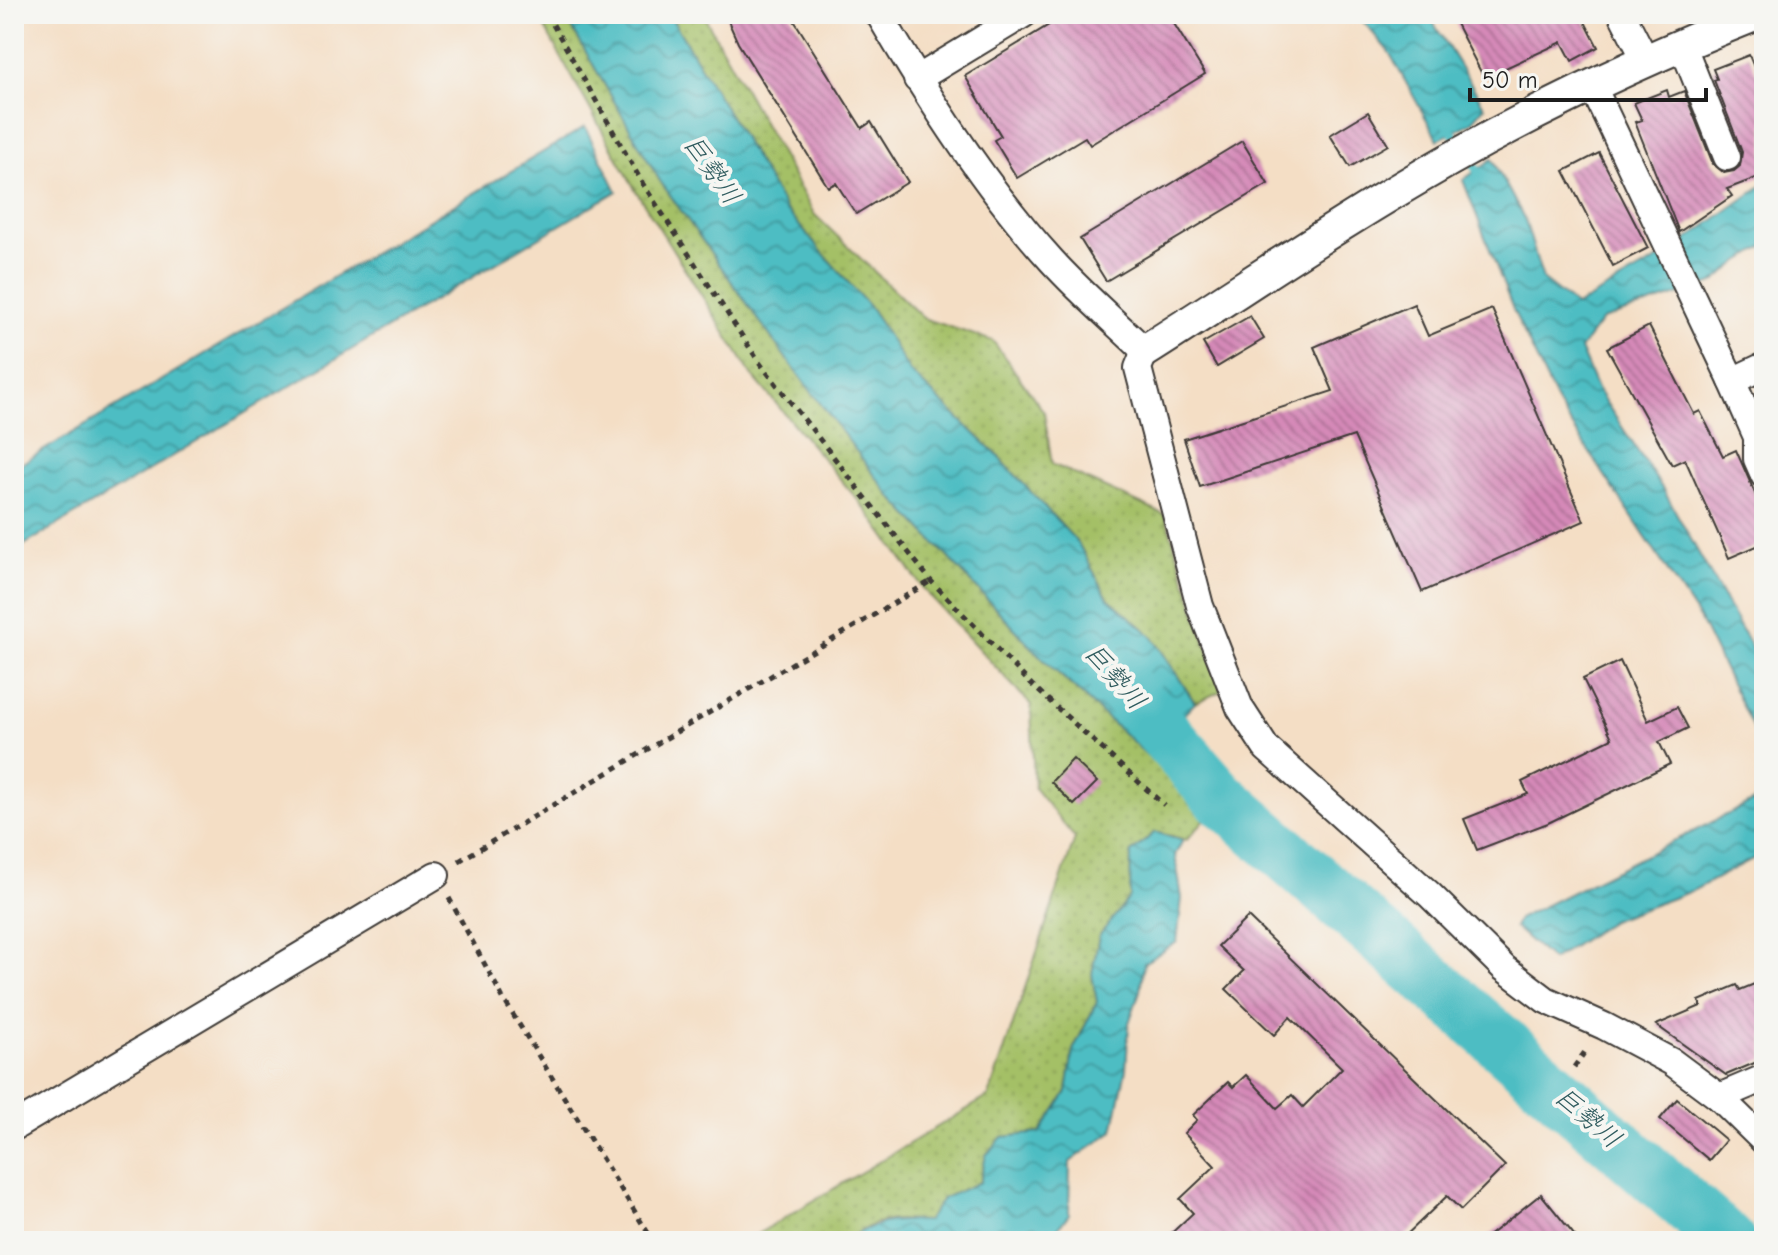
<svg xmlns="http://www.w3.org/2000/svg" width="1778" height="1255" viewBox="0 0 1778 1255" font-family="'Comic Neue','Klee One',sans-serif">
<defs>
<pattern id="grass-dots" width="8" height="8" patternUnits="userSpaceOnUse" patternTransform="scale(2)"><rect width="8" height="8" fill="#a4c066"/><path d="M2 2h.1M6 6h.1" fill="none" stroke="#8da458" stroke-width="1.8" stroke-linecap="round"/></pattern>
<pattern id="water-waves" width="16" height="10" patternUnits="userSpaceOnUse" patternTransform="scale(2)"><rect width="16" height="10" fill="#4ebdc3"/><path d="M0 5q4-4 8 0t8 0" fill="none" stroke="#40999e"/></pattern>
<pattern id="building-back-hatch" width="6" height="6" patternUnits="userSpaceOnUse" patternTransform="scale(2)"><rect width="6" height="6" fill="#d589b8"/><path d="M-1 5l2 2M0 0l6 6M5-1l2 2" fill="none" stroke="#ac6f95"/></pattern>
</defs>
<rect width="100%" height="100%" fill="#f6f6f2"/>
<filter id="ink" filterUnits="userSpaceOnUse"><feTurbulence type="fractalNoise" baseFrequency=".0125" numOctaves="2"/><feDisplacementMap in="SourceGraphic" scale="16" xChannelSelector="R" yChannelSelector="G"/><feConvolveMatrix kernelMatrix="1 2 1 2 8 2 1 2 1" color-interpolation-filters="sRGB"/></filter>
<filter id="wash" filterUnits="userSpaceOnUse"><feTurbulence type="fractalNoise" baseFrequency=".006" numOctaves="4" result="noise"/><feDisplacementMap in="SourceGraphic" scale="32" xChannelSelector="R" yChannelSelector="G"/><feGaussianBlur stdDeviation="1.8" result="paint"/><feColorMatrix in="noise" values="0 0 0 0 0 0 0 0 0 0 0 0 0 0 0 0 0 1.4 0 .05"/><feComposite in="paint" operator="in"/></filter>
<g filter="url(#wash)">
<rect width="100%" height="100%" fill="#f4dec5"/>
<!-- grass -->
<g fill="url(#grass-dots)" stroke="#606e41" stroke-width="2">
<polygon points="537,14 564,14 660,181 783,354 889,494 1043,659 1146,754 1206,818 1187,840 1155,832 1131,853 1130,897 1099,936 1092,974 1097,1002 1073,1050 1067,1092 1040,1133 1002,1137 986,1155 980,1182 942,1199 927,1221 893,1220 875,1223 843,1241 746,1241 989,1096 1075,838 1034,788 1031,705 926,592 864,507 751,374 636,191"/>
<polygon points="669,14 703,14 814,214 923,318 993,341 1044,412 1052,464 1165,515 1221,691 1195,703 1152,636 1108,598 1078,543 995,453 910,372 872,310 786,210"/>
</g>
<!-- water -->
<g fill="url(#water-waves)" stroke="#356c70" stroke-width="2">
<polygon points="564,14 669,14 786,210 872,310 910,372 995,453 1078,543 1108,598 1152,636 1195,703 1146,754 1043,659 889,494 783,354 660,181"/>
<polygon points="1357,14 1428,14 1485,107 1471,123 1438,140 1389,52"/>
<polygon points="585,127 617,191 14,551 14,468"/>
<polygon points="1492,159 1525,220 1543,280 1576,306 1664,256 1764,184 1764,247 1740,261 1713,283 1602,320 1580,349 1597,389 1664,491 1764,670 1764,751 1700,620 1559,406 1514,312 1463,180"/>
<polygon points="1764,796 1764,853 1694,890 1611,921 1552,960 1514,927 1518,919"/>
<path d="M1155,832L1183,840L1175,855L1182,898L1177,942L1144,963L1140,991L1129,1023L1126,1069L1113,1131L1070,1162L1069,1214L1048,1241H843C879,1221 887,1220 927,1221L942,1199L980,1182L986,1155L1002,1137L1040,1133L1067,1092L1073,1050L1097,1002L1092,974L1099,936L1130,897L1131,853Z"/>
</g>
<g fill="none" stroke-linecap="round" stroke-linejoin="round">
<!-- stream -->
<polyline stroke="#4ebdc3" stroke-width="9" points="1446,123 1482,178"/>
<!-- river -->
<polyline stroke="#4ebdc3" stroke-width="56" points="1115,677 1219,796 1728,1241"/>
</g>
<g id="blocks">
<!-- building -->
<g fill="url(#building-back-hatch)">
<polygon points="725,14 790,14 862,128 871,122 908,182 856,214 836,183 828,187 738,43"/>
<polygon points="1067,14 1168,14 1205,74 1090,145 1085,137 1017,178 994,140 1001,136 965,76"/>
<polygon points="1451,14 1581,14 1598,47 1572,61 1562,42 1484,78"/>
<polygon points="1749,55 1764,91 1764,175 1727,189 1732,196 1679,232 1635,122 1642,120 1634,103 1667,90 1669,97 1684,91 1713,164 1724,173 1734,171 1740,166 1742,152 1714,80 1717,79 1713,69"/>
<polygon points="1368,112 1388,145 1350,167 1330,135"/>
<polygon points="1242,141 1268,184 1106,281 1080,239"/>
<polygon points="1599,153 1648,248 1613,266 1564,171"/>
<polygon points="1414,304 1428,336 1492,309 1584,521 1422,592 1354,436 1200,487 1184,439 1333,391 1314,347"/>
<polygon points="1250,316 1264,339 1217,367 1203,343"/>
<polygon points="1649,326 1694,414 1700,411 1723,456 1736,450 1764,514 1764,543 1729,558 1685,459 1672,465 1607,348"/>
<polygon points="1620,661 1648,721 1677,707 1688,728 1659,742 1670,764 1548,823 1477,850 1464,819 1528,794 1522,782 1612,738 1583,679"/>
<polygon points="1073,759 1097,782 1074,805 1051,782"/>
<polygon points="1248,917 1505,1166 1461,1210 1447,1196 1400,1241 1163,1241 1193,1213 1180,1199 1215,1166 1184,1133 1197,1120 1193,1115 1228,1082 1233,1087 1246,1075 1277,1108 1292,1095 1303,1107 1342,1068 1290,1017 1274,1035 1226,989 1244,971 1218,946"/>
<polygon points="1764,980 1764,1059 1726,1075 1656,1025 1701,1006 1699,1001 1737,985 1740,990"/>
<polygon points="1677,1099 1726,1140 1709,1160 1660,1119"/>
<polygon points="1541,1194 1579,1241 1482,1241"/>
</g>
</g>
</g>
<g filter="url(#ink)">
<use href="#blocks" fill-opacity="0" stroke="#3c3935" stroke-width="2"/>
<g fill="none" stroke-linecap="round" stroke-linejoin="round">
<!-- minor casing -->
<g stroke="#3c3935" stroke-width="30">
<g id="minor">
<path d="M879,14C928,98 986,189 1052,261C1081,293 1114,321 1145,351L1138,368L1200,606L1240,708L1266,748L1430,895L1504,968L1546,1000L1604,1026L1672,1062L1719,1097L1764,1141"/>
<polyline points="1622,14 1646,61"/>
<polyline points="1682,44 1727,157"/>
<polyline points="917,79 1024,14"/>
<polyline points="1592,85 1732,381 1757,437 1757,459 1764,475"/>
<polyline points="1732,381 1764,366"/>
<polyline points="1719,1097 1764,1078"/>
<polyline points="14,1127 436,875"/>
</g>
</g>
<!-- tertiary casing -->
<g stroke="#3c3935" stroke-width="36">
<path id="tertiary" d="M1145,351C1246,287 1345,219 1449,160C1548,104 1651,56 1757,14"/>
</g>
<!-- path -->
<g stroke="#3c3935" stroke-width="5" stroke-dasharray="6 6" stroke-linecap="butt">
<polyline points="547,14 643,184 759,362 931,581 1032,685 1164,805"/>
<polyline points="459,861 931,581"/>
<polyline points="449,898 504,1000 653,1241"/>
<polyline points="1574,1067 1587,1049"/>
</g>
<!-- minor -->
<use href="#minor" stroke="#fff" stroke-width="26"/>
<!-- tertiary -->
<use href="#tertiary" stroke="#fff" stroke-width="32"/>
</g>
</g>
<g text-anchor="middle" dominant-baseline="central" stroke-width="8" stroke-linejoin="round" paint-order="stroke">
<!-- water labels -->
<g font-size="26" font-style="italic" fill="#305c5f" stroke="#f6f6f2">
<text transform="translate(712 170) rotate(55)">巨勢川</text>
<text transform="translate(1115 677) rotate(49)">巨勢川</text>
<text transform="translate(1588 1118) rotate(41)">巨勢川</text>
</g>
</g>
<!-- margin -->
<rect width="1778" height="1255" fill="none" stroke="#f6f6f2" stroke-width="48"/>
<!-- scale -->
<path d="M1470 88v12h236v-12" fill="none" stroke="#1c1c1c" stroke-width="4"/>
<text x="1482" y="88" font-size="24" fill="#1c1c1c" stroke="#f6f6f2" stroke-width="6" paint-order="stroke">50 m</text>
</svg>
